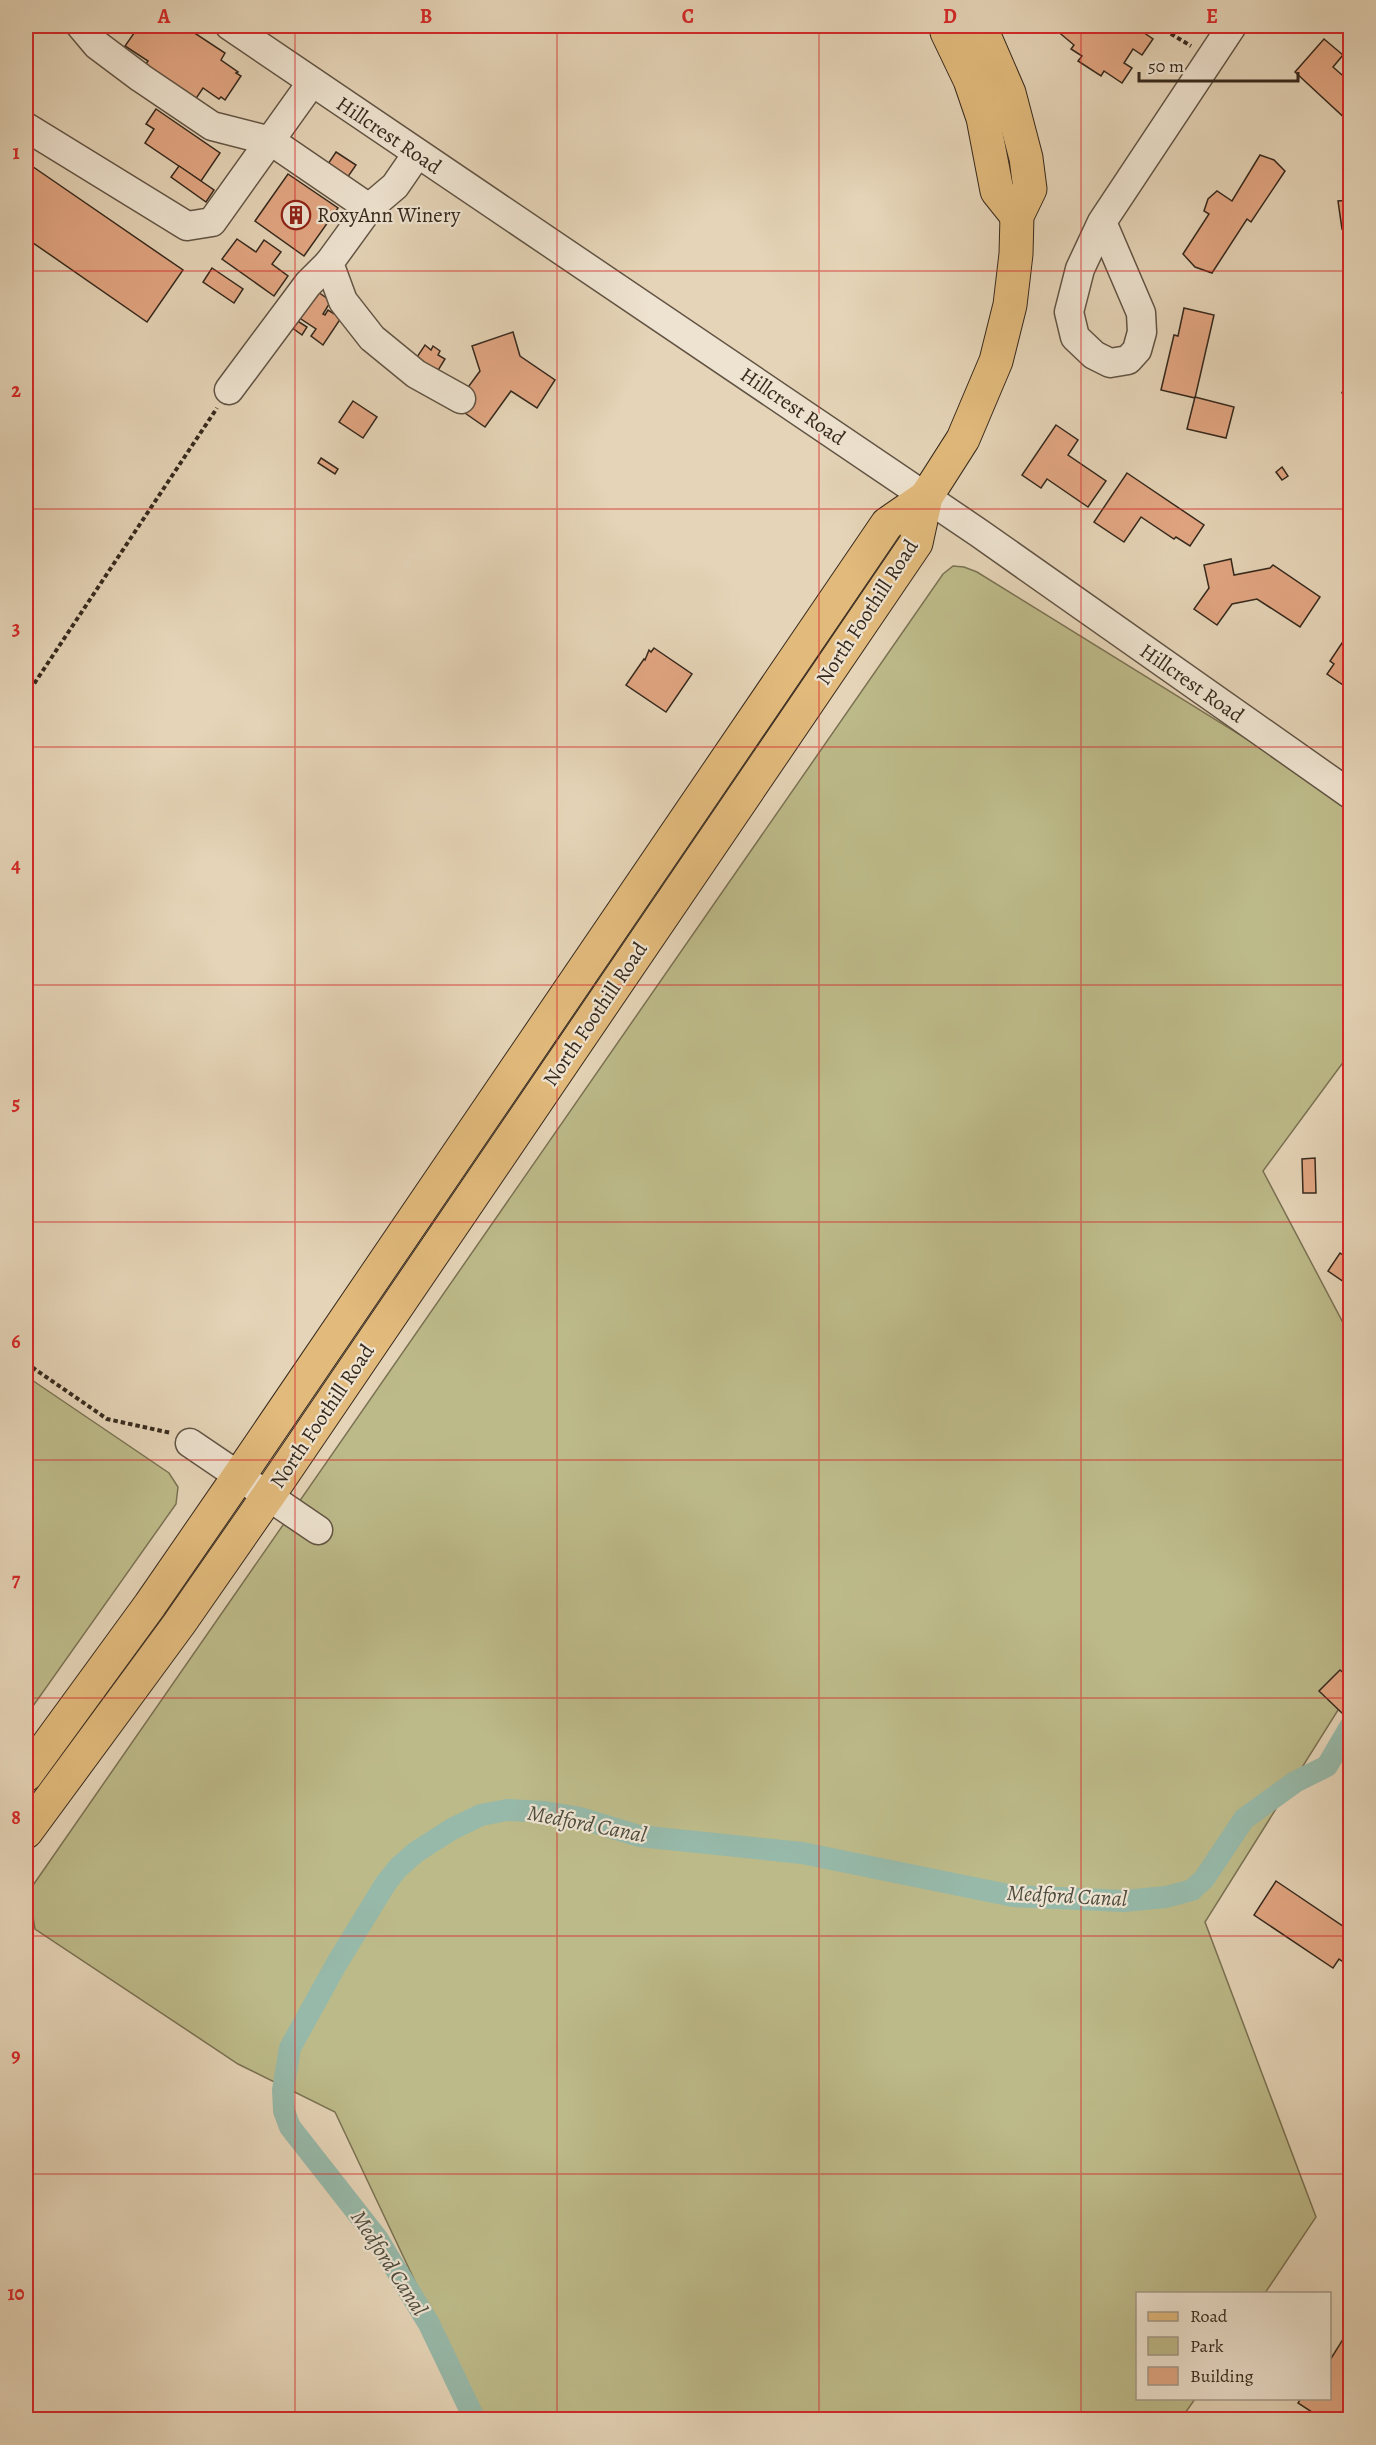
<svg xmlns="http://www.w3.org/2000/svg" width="1376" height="2445" viewBox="0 0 1376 2445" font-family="Alegreya,serif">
<rect width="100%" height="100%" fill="#e5d4b7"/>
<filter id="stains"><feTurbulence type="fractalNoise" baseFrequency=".00333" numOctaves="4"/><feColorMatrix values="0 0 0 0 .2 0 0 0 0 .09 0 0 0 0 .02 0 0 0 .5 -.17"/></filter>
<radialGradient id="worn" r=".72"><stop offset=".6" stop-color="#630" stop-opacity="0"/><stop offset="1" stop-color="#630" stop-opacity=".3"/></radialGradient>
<!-- green -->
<g fill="#bdba89" stroke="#7a7253" stroke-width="1.5">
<polygon points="953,566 964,567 977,572 1350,803 1350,1053 1263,1171 1350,1336 1350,1691 1205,1922 1316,2217 1265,2293 1138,2294 1138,2398 1195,2399 1181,2419 480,2419 335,2112 238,2064 35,1929 29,1891 943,574"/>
<polygon points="26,1376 169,1473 178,1487 176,1504 26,1716"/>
</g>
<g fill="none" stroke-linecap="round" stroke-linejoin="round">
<!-- canal -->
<polyline stroke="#97b9a9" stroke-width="22" points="475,2420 429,2324 377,2238 290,2127 284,2111 283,2090 290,2048 337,1963 386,1883 398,1868 416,1852 452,1829 481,1815 507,1810 545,1812 580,1818 639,1836 802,1853 1013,1896 1124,1901 1166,1897 1192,1890 1204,1879 1244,1819 1295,1782 1327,1766 1350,1727"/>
</g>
<!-- building -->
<g fill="#e2a682" stroke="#36291d" stroke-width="1.5">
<polygon points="139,26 184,26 225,53 221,60 238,72 236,73 241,76 225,100 221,97 219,99 203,88 193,103 143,68 148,61 125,46"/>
<polygon points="1059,26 1134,26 1153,39 1142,55 1133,49 1124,63 1132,68 1122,83 1104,71 1101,76 1078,61 1082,56 1071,49 1074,45 1056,30"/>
<polygon points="1324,39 1343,55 1333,67 1350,82 1349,122 1295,72"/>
<polygon points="156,109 220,153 201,181 145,143 154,129 146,124"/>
<polygon points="336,152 356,165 345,181 326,167"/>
<polygon points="1260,155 1274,160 1285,171 1251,222 1247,219 1212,273 1195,267 1183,254 1209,214 1204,211 1208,199 1217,191 1232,201"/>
<polygon points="26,162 183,270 147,322 26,238"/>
<polygon points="179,166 214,190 206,202 171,177"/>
<polygon points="288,174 338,208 304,256 255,221"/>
<polygon points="1350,200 1350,227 1342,229 1338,201"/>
<polygon points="237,239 256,252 264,240 281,252 272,264 288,276 274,296 222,259"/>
<polygon points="212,268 243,289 234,303 203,282"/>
<polygon points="312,288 331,301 323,314 325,315 328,310 341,318 323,345 311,336 316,329 295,315"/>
<polygon points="1184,308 1214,315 1195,398 1161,390 1174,335 1178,336"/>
<polygon points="296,320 307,327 302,335 291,327"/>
<polygon points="513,332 520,356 555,380 537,408 511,391 485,427 462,411 466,390 480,371 472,346"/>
<polygon points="425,345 431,350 433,346 440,351 438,355 445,359 434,377 413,363"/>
<polygon points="1349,377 1350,377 1350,397 1342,393"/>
<polygon points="1195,397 1234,407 1226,438 1187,429"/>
<polygon points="353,401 377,417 363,438 339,422"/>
<polygon points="1056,425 1078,440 1068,455 1106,481 1088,507 1047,479 1041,488 1022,475"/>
<polygon points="1350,444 1350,462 1343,448"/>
<polygon points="321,458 338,469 335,474 318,463"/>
<polygon points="1282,467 1288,476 1282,480 1276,472"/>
<polygon points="1127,473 1204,525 1190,546 1176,537 1174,539 1141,517 1124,542 1094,522"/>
<polygon points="1231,559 1234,575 1270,568 1273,565 1320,597 1300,627 1257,599 1232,604 1217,625 1194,609 1209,588 1204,565"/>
<polygon points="1350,631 1350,681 1346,687 1327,674 1334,664 1330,661"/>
<polygon points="654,648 692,674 666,712 626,685 644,659 645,660 649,650 651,652"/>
<polygon points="1315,1158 1316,1193 1303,1193 1302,1159"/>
<polygon points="1340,1253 1350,1260 1350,1286 1328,1271"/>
<polygon points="1340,1670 1350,1678 1350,1706 1343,1714 1319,1691"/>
<polygon points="1276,1881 1350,1931 1350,1967 1339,1959 1333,1968 1254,1915"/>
<polygon points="1350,2328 1350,2417 1347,2415 1345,2420 1324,2420 1298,2403 1301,2398 1330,2398 1330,2360"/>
</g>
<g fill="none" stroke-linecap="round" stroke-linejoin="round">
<!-- minor casing -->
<g stroke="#625444" stroke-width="31">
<g id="minor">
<polyline points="81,26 97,45 141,78 212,126 271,141 369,208 329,263 343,301 372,338 416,374 461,399"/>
<polyline points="230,26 979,533 1350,794"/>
<polyline points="26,127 187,226 212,222 312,82"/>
<polyline points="369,208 395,186 417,154"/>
<polyline points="1102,222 1141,313 1142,332 1137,350 1128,360 1110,363 1094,355 1075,337 1069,312 1080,269 1102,222 1232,26"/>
<polyline points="229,390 308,284 329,263"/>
<polyline points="190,1443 318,1530"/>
</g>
</g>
<!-- major casing -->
<g stroke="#36291d" stroke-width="35">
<g id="major">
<polyline points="946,26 947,32 970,80 983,118 997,191 1017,216"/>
<polyline points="26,1775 150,1605 239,1476 887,524 926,497"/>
<polyline points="26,1832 179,1624 268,1496 916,543 926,497 963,439 996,361 1010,305 1016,254 1017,216 1030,189 1026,158 1009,93 980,26"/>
</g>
</g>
<!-- path -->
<g stroke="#36291d" stroke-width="4" stroke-dasharray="4.5 3" stroke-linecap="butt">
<polyline points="1158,26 1191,46"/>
<polyline points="26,696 217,408"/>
<polyline points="26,1363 107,1419 171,1433"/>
</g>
<!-- minor -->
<use href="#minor" stroke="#eee3d0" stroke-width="28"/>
<!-- major -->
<use href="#major" stroke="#e2ba7c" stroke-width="33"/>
</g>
<!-- grid -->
<path fill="none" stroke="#d62828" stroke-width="1.5" stroke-opacity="0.55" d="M295,26V2420M557,26V2420M819,26V2420M1081,26V2420M26,271H1350M26,509H1350M26,747H1350M26,985H1350M26,1222H1350M26,1460H1350M26,1698H1350M26,1936H1350M26,2174H1350"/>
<!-- icons -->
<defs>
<g id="building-ring" transform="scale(1.5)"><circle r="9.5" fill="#eee3d0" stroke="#8f2418" stroke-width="1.5"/><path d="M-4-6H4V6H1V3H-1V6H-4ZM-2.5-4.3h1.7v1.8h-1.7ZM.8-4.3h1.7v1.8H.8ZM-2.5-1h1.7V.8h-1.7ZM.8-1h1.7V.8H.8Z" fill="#8f2418"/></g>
</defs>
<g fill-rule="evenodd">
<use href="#building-ring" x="296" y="215"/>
</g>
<g text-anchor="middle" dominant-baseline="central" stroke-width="4.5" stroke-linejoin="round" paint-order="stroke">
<!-- street labels -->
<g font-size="21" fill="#36291d" stroke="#eee3d0">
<text transform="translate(389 135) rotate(34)">Hillcrest Road</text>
<text transform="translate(793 406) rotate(34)">Hillcrest Road</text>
<text transform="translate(867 612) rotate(-57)">North Foothill Road</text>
<text transform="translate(1192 683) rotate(35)">Hillcrest Road</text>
<text transform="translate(595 1014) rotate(-56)">North Foothill Road</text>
<text transform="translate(322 1416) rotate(-56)">North Foothill Road</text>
</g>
<!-- poi labels -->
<g font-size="21" fill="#36291d" stroke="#eee3d0" text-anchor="start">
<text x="317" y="215">RoxyAnn Winery</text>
</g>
<!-- water labels -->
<g font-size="22" font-style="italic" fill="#4e4d40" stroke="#eee3d0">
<text transform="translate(587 1824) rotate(11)">Medford Canal</text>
<text transform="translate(1067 1896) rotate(3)">Medford Canal</text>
<text transform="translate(389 2263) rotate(57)">Medford Canal</text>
</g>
</g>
<!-- margin -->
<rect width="1376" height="2445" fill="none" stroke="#e5d4b7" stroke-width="66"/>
<!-- legend -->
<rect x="1136" y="2292" width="195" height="108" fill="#eee3d0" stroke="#a49988" stroke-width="1.5"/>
<rect x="1148" y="2312" width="30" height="9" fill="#e2ba7c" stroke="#a49988" stroke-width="1.5"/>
<text x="1190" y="2322" font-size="18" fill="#36291d">Road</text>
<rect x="1148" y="2337" width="30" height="18" fill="#bdba89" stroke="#a49988" stroke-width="1.5"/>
<text x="1190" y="2352" font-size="18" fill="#36291d">Park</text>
<rect x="1148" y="2367" width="30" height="18" fill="#e2a682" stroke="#a49988" stroke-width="1.5"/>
<text x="1190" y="2382" font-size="18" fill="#36291d">Building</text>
<!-- scale -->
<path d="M1139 72v9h159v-9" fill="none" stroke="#36291d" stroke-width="3"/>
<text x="1148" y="72" font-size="18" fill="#36291d" stroke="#eee3d0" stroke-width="4.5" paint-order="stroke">50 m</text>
<rect x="33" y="33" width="1310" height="2379" fill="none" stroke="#d62828" stroke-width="2"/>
<g font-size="20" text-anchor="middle" font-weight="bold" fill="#d62828">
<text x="164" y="23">A</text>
<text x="426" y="23">B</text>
<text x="688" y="23">C</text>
<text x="950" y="23">D</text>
<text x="1212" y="23">E</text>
<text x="16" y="159">1</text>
<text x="16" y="397">2</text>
<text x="16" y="635">3</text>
<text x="16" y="872">4</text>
<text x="16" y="1110">5</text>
<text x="16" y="1348">6</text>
<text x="16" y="1586">7</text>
<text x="16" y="1824">8</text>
<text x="16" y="2062">9</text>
<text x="16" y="2300">10</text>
</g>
<rect width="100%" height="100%" filter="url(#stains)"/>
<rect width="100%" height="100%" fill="url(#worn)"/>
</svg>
